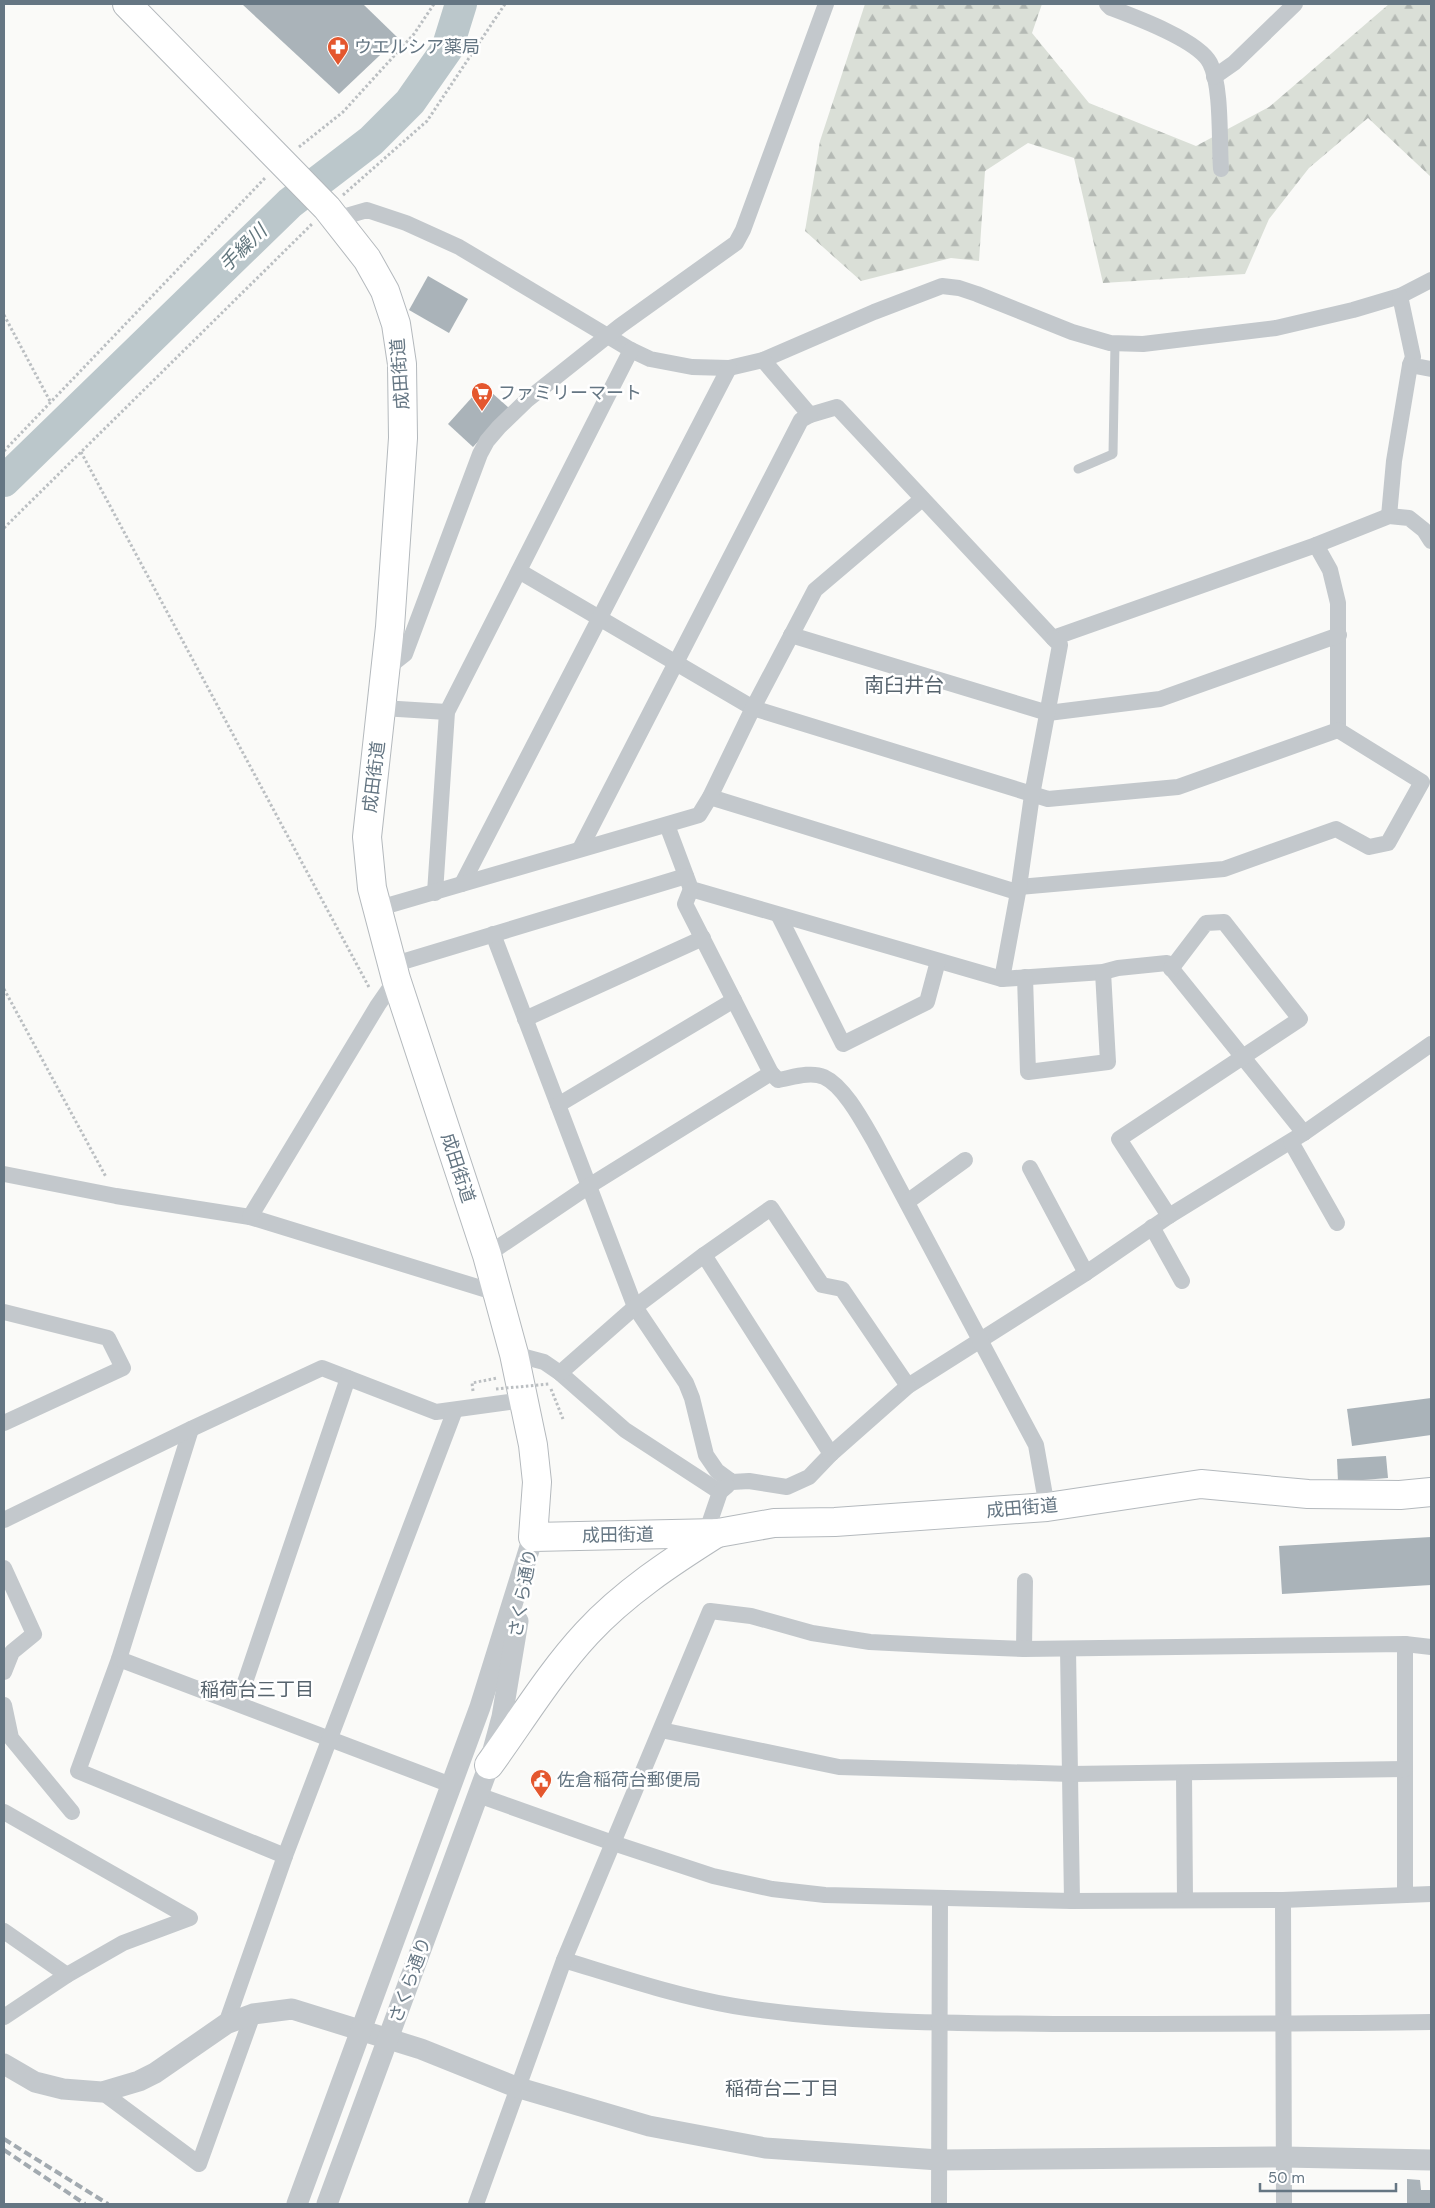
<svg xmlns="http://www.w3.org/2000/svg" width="1435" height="2208" viewBox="0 0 1435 2208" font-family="'DM Sans','Noto Sans JP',sans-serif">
<defs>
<pattern id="forest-firs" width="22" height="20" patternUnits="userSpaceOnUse" patternTransform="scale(1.25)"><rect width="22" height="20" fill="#dadfd7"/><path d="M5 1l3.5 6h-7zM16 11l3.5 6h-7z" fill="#b4b9b4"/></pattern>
</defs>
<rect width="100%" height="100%" fill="#fafaf8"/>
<!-- forest -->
<polygon fill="url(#forest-firs)" points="865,4 1042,4 1032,33 1089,103 1196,146 1269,107 1389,4 1431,4 1431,177 1368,118 1309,168 1269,219 1245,274 1103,283 1074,158 1028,143 985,171 979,261 951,258 861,281 805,231 820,141"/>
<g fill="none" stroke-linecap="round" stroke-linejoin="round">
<!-- river -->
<polyline stroke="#bbc7cb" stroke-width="32" points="4,481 290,203 371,141 410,102 447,49 461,4"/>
</g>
<!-- building -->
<g fill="#aab3b9">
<polygon points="242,4 363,4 398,38 339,94"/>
<polygon points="428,276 468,299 449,333 409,310"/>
<polygon points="483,385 509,408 473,447 448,424"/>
<polygon points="1431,1398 1431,1435 1352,1446 1347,1409"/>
<polygon points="1386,1456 1388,1478 1338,1482 1337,1459"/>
<polygon points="1431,1537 1431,1585 1282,1594 1279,1546"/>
<polygon points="1407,2179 1420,2180 1421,2190 1431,2190 1431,2204 1407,2204"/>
</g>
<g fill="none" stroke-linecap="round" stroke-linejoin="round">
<!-- trunk casing -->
<g stroke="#b4b9bd" stroke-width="30">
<g id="trunk">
<polyline points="127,4 327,208 367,259 385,291 396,324 402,364 403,438 390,627 367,837 372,888 396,979 487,1255 514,1354 533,1445 537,1482 533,1537 718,1533 774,1523 835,1522 1047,1507 1201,1484 1308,1494 1400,1495 1431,1492"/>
<path d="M489,1765C521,1721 550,1673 587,1633C624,1593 671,1562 717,1533"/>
</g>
</g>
<!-- path -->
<g stroke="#bbbfc2" stroke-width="3" stroke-dasharray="2.5 2.5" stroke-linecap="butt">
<polyline points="299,147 343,112 414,34 434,4"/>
<polyline points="343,195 427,121 505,4"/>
<polyline points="4,315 51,403"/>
<polyline points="4,451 266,177"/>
<polyline points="81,452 370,989"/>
<polyline points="4,528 313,223"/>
<polyline points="4,989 106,1177"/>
<polyline points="551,1389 563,1419"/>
<polyline points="473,1391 472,1383 497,1378"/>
</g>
<!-- service -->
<polyline stroke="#c3c8cc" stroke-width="9" points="1078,469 1113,454 1115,343"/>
<!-- minor -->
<g stroke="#c3c8cc" stroke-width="16">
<path d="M1107,4L1111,8C1135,17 1198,40 1210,63C1222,86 1219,142 1221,169"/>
<polyline points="1214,77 1234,63 1295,4"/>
<polyline points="336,219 367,210 406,223 459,247 631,350 650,359 692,367 729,368 763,360 874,312 942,286 959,288 977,294 1072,332 1110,343 1143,344 1276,328 1353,310 1400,296 1431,280"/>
<polyline points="1400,296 1413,357 1410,365 1431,369"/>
<polyline points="763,360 810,415 837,407 1053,638 1316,545 1389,516 1409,518 1424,530 1431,541"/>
<polyline points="1389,516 1394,461 1410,365"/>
<polyline points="1316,545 1330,570 1338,603 1338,730"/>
<polyline points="519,571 753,708 1048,799 1178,787 1338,730"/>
<polyline points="791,635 1048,713 1160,699 1339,635"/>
<polyline points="386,669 405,654 480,454 487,441 499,427 527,400 620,326 736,243 743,230 826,4"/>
<polyline points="382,708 447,712"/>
<polyline points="710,797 1017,892"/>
<polyline points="667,825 691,889 1002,979 1103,972 1118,968 1167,963 1304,1133"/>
<polyline points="580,849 801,420 810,415"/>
<polyline points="462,884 729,368"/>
<polyline points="1019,887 1224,869 1336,829 1369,847 1388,843 1422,782 1338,730"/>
<polyline points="435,893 447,712 631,350"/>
<polyline points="376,909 699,815 710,797 753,708 815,590 922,499"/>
<polyline points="779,916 843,1044 927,1002 938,961"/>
<polyline points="493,934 635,1307 686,1383 692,1398 706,1455 717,1471 732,1482 749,1481 787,1487 809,1477 831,1454 908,1386 1086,1273 1169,1216 1304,1133 1431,1044"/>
<polyline points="392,965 686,876"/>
<polyline points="1025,977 1028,1072 1108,1062 1103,972"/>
<polyline points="1002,979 1019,887 1032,795 1060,645 1053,638"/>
<polyline points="525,1019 703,938"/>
<path d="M771,1073L778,1080C791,1078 810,1071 824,1077C844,1086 863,1122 874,1141L1036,1445L1047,1507"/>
<polyline points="558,1105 734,1000"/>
<polyline points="1291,1142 1337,1223"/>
<polyline points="1030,1168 1086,1273"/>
<polyline points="4,1174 116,1196 250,1217 497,1293"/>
<polyline points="907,1202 965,1160"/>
<polyline points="1169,1216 1119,1139 1300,1019 1224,922 1206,923 1171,969"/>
<polyline points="250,1217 378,1005 396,979"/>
<polyline points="1152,1227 1182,1281"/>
<polyline points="487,1255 589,1186 771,1073 685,904 691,889"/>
<polyline points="704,1255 831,1454"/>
<polyline points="4,1312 108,1338 123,1368 4,1423"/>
<polyline points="514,1354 544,1362 560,1373 625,1430 720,1492"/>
<polyline points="560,1373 635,1307 704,1255 771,1208 822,1285 842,1289 908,1386"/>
<polyline points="191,1429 119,1659 78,1771 285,1856"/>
<polyline points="4,1520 191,1429 322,1368 436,1412 524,1400"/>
<polyline points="706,1533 720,1492 727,1486"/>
<polyline points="4,1568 34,1634 12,1652 4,1672"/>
<polyline points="1405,1644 1405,1895"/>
<polyline points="1024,1649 1025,1581"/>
<polyline points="1068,1649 1072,1901"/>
<polyline points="119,1659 451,1785"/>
<polyline points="238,1703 348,1378"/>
<polyline points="4,1705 11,1738 72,1812"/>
<polyline points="661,1730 839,1767 1071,1774 1405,1769"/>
<polyline points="1184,1773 1185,1900"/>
<polyline points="478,1795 613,1843 713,1876 772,1889 825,1895 1072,1901 1283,1900 1431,1894"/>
<polyline points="4,1812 190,1918 123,1943 67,1975 4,2017"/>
<polyline points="1283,1900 1284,2204"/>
<polyline points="4,1931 67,1975"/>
<path d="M564,1960C620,1977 676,1996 734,2006C844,2024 956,2023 1067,2024C1188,2024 1310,2024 1431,2022"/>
<polyline points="226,2024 285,1856 455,1410"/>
<polyline points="102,2092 199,2164 253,2014"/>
<polyline points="476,2204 564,1960 710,1611 751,1616 812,1633 870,1642 948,1646 1024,1649 1405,1644 1431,1647"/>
<polyline points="939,2204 940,1898"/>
</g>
<!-- tertiary -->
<g stroke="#c3c8cc" stroke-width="21">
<polyline points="4,2064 35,2082 63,2089 102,2092 139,2081 155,2073 226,2024 253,2014 292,2009 421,2049 516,2087 649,2126 765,2148 939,2160 1284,2157 1431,2160"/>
<polyline points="297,2204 480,1707 533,1537"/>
<polyline points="327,2204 489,1765 502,1717 518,1621"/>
</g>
<!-- trunk -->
<use href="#trunk" stroke="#fff" stroke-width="28"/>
<!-- rail -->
<g stroke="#a2aab0" stroke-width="4" stroke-dasharray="8 4" stroke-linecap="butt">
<polyline points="4,2139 108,2204"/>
<polyline points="4,2150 85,2204"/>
</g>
<!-- path-bridge -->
<polyline stroke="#bbbfc2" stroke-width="3" stroke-dasharray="2.5 2.5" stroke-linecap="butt" points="496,1389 549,1384"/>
</g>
<!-- icons -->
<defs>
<g id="pharmacy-pin" transform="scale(1.125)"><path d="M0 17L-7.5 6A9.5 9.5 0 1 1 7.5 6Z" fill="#e4572e" stroke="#fff"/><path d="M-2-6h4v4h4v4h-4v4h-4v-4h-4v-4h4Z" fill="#fff"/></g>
<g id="supermarket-pin" transform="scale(1.125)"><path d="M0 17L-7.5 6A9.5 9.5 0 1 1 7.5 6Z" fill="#e4572e" stroke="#fff"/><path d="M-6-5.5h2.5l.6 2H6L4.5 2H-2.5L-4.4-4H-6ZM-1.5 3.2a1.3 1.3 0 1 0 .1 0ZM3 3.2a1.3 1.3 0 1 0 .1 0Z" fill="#fff"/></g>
<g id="civic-pin" transform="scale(1.125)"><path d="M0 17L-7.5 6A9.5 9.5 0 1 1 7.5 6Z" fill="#e4572e" stroke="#fff"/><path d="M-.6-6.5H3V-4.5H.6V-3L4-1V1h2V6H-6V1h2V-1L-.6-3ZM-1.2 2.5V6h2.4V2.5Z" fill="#fff"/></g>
</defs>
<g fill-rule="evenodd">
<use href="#pharmacy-pin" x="338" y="47"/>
<use href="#supermarket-pin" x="482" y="393"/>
<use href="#civic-pin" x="541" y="1780"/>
</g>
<g text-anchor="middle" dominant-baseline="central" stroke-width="5" stroke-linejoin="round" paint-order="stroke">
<!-- poi labels -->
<g font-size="18" fill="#657683" stroke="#fff" text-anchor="start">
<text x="354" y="47">ウエルシア薬局</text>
<text x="498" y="393">ファミリーマート</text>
<text x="557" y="1780">佐倉稲荷台郵便局</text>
</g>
<!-- street labels -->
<g font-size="18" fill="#657683" stroke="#fff">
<text transform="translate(400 374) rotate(-94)">成田街道</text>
<text transform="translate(374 777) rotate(-83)">成田街道</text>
<text transform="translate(458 1168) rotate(72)">成田街道</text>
<text transform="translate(1022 1508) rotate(-5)">成田街道</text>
<text transform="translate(618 1535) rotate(-1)">成田街道</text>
<text transform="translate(523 1593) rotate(-80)">さくら通り</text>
<text transform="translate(410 1980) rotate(-70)">さくら通り</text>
</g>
<!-- water labels -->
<g font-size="19" font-style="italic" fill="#60757c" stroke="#fff">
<text transform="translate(243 248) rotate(-44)">手繰川</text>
</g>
<!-- neighbourhood labels -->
<g font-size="19" fill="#57646e" stroke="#fff">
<text x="257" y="1689">稲荷台三丁目</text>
<text x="782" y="2088">稲荷台二丁目</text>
</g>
<!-- quarter labels -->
<g font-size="20" fill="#57646e" stroke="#fff">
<text x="904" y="685">南臼井台</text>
</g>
</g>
<!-- border -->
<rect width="1435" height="2208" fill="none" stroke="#657683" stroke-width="10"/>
<!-- scale -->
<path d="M1260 2183v8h136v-8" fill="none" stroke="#657683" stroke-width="2.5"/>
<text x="1268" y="2183" font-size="15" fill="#657683" stroke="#ffffff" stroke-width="4" paint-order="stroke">50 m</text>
</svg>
